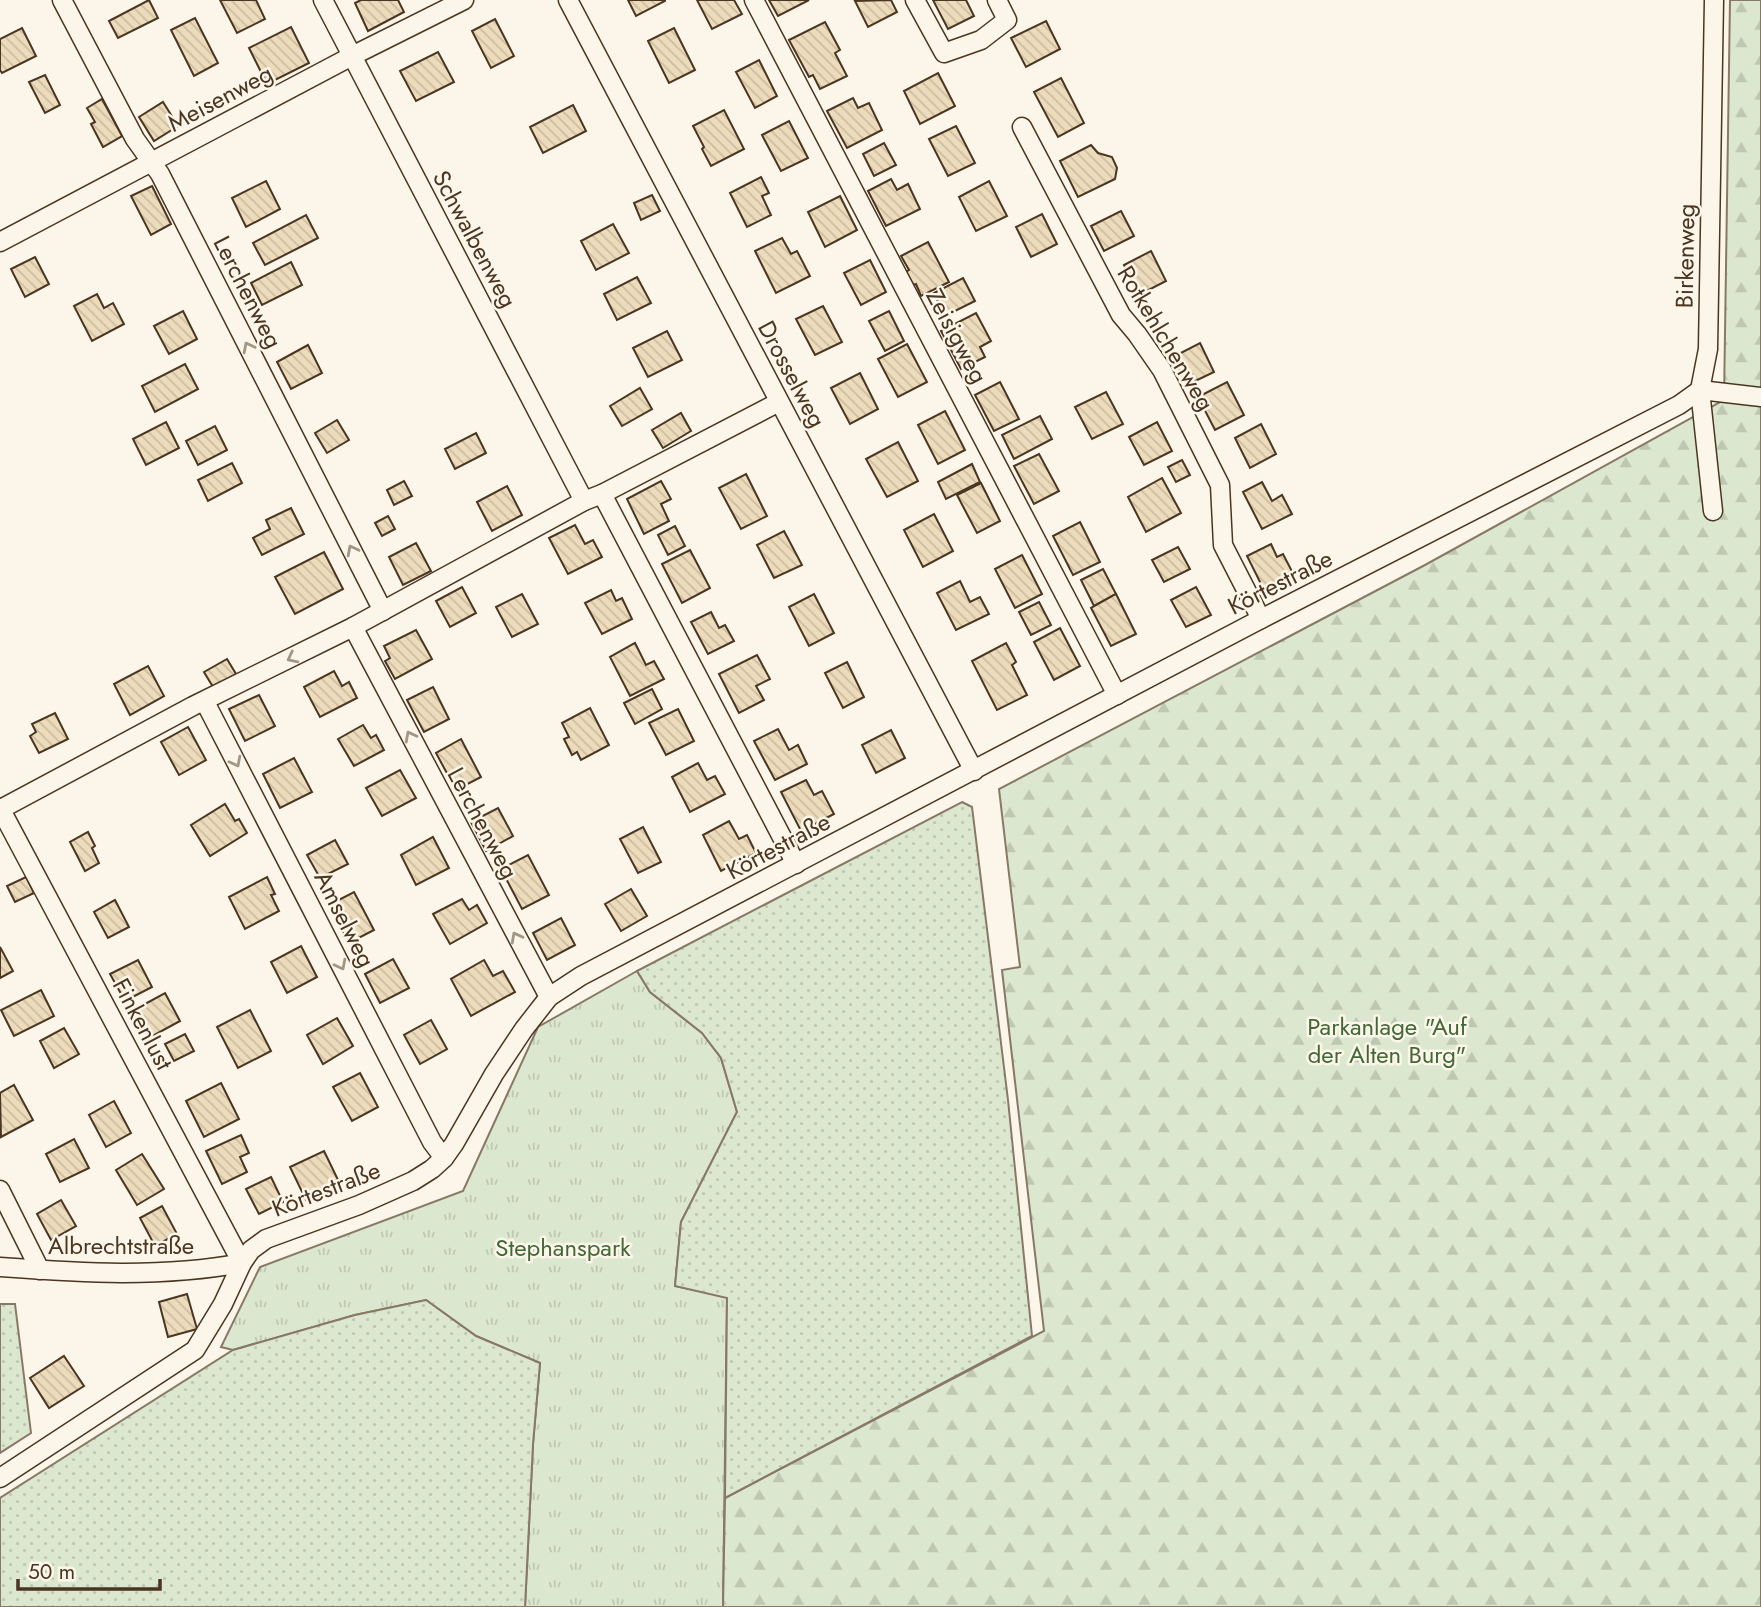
<svg xmlns="http://www.w3.org/2000/svg" width="1761" height="1607" viewBox="0 0 1761 1607" font-family="Jost,sans-serif">
<defs>
<pattern id="grass-tufts" width="24" height="20" patternUnits="userSpaceOnUse" patternTransform="scale(1.75)"><rect width="24" height="20" fill="#dce7d0"/><path d="M3 7l-1-3M5 7V3M7 7l1-3M15 17l-1-3M17 17v-4M19 17l1-3" fill="none" stroke="#bec7b2"/></pattern>
<pattern id="forest-firs" width="22" height="20" patternUnits="userSpaceOnUse" patternTransform="scale(1.75)"><rect width="22" height="20" fill="#dce7d0"/><path d="M5 1l3.5 6h-7zM16 11l3.5 6h-7z" fill="#bec7b2"/></pattern>
<pattern id="garden-dots" width="8" height="8" patternUnits="userSpaceOnUse" patternTransform="scale(1.75)"><rect width="8" height="8" fill="#dce7d0"/><path d="M2 2h.1M6 6h.1" fill="none" stroke="#bec7b2" stroke-width="1.8" stroke-linecap="round"/></pattern>
<pattern id="building-back-hatch" width="6" height="6" patternUnits="userSpaceOnUse" patternTransform="scale(1.75)"><rect width="6" height="6" fill="#ecdcbc"/><path d="M-1 5l2 2M0 0l6 6M5-1l2 2" fill="none" stroke="#ccbda1"/></pattern>
</defs>
<rect width="100%" height="100%" fill="#fbf6e9"/>
<!-- grass -->
<polygon fill="url(#grass-tufts)" stroke="#887966" stroke-width="2" points="637,971 650,992 702,1033 721,1058 737,1112 681,1222 675,1286 727,1297 723,1607 525,1607 533,1444 540,1363 476,1336 426,1300 355,1315 233,1350 221,1347 260,1267 463,1191 538,1027"/>
<!-- forest -->
<polygon fill="url(#forest-firs)" stroke="#887966" stroke-width="2" points="1730,0 1761,0 1761,1607 723,1607 725,1498 1044,1331 1002,970 1020,967 999,789 1425,565 1724,400"/>
<!-- garden -->
<g fill="url(#garden-dots)" stroke="#887966" stroke-width="2">
<polygon points="962,802 972,807 1008,1100 1032,1336 725,1498 727,1298 675,1286 681,1222 737,1112 721,1058 702,1033 650,992 637,971"/>
<polygon points="426,1300 476,1336 540,1363 533,1444 525,1607 0,1607 0,1498 233,1350 355,1315"/>
<polygon points="0,1304 15,1304 31,1433 0,1453"/>
</g>
<!-- building -->
<g fill="url(#building-back-hatch)" stroke="#4a3520" stroke-width="2">
<polygon points="149,0 158,18 118,38 109,21"/>
<polygon points="220,0 256,0 265,19 237,33"/>
<polygon points="361,0 398,0 404,12 368,31 355,3"/>
<polygon points="628,0 665,0 665,1 636,16"/>
<polygon points="697,0 734,0 742,14 712,29"/>
<polygon points="769,0 809,0 778,16"/>
<polygon points="891,0 897,12 868,27 855,1"/>
<polygon points="933,0 966,0 974,16 948,29"/>
<polygon points="195,18 218,63 194,76 171,30"/>
<polygon points="495,19 514,56 491,68 472,31"/>
<polygon points="1046,21 1060,49 1026,67 1011,38"/>
<polygon points="825,22 840,50 835,53 847,76 820,89 813,75 809,77 789,40"/>
<polygon points="291,27 309,63 267,84 249,48"/>
<polygon points="22,28 36,56 2,73 0,70 0,39"/>
<polygon points="674,28 695,70 669,83 648,41"/>
<polygon points="438,52 454,82 416,101 400,71"/>
<polygon points="759,60 777,96 755,108 736,72"/>
<polygon points="938,73 955,106 920,124 904,91"/>
<polygon points="45,75 60,105 45,113 29,82"/>
<polygon points="1061,78 1084,123 1058,137 1034,92"/>
<polygon points="853,98 858,108 869,103 882,130 847,148 827,111"/>
<polygon points="102,99 122,136 103,147 91,124 95,122 87,108"/>
<polygon points="163,102 178,126 154,141 139,117"/>
<polygon points="573,105 586,131 543,153 530,127"/>
<polygon points="724,110 744,149 711,166 702,149 704,147 693,126"/>
<polygon points="789,121 808,158 781,171 762,135"/>
<polygon points="956,126 975,163 948,176 929,139"/>
<polygon points="884,143 896,165 874,176 863,154"/>
<polygon points="1091,145 1098,153 1112,157 1117,168 1115,179 1078,197 1060,161"/>
<polygon points="761,177 769,193 762,196 771,215 747,227 730,193"/>
<polygon points="891,179 897,190 908,184 920,209 886,226 868,191"/>
<polygon points="266,181 280,209 246,227 232,198"/>
<polygon points="989,181 1007,216 976,231 959,197"/>
<polygon points="152,186 171,224 151,235 131,196"/>
<polygon points="652,195 660,211 641,220 634,203"/>
<polygon points="840,196 857,230 825,247 808,212"/>
<polygon points="1121,211 1134,236 1104,251 1091,226"/>
<polygon points="1042,214 1057,244 1031,257 1016,227"/>
<polygon points="306,215 318,238 265,265 253,243"/>
<polygon points="613,224 629,253 596,270 581,241"/>
<polygon points="782,238 791,254 797,251 810,276 776,293 755,251"/>
<polygon points="928,242 949,282 921,296 916,284 913,285 906,272 909,270 901,256"/>
<polygon points="1151,251 1166,281 1139,295 1124,265"/>
<polygon points="35,257 49,284 25,297 11,269"/>
<polygon points="870,260 886,292 861,305 844,273"/>
<polygon points="291,262 302,285 262,305 251,283"/>
<polygon points="637,277 651,303 617,320 604,294"/>
<polygon points="963,278 975,301 945,316 934,293"/>
<polygon points="97,294 104,308 113,303 124,324 92,341 74,306"/>
<polygon points="823,306 842,342 815,355 796,319"/>
<polygon points="183,311 197,339 169,354 154,326"/>
<polygon points="889,311 904,341 885,351 869,321"/>
<polygon points="976,313 991,341 980,347 985,357 961,369 941,331"/>
<polygon points="667,331 682,360 648,377 633,348"/>
<polygon points="1200,343 1214,372 1187,385 1173,357"/>
<polygon points="907,344 927,382 898,397 878,359"/>
<polygon points="308,345 322,373 291,389 277,362"/>
<polygon points="185,364 198,389 155,412 142,386"/>
<polygon points="860,373 878,409 850,424 831,388"/>
<polygon points="1000,382 1019,419 994,431 975,395"/>
<polygon points="1227,382 1244,415 1215,430 1198,397"/>
<polygon points="640,388 652,409 622,426 610,406"/>
<polygon points="1106,392 1123,424 1092,439 1075,407"/>
<polygon points="945,411 965,450 938,464 918,425"/>
<polygon points="681,413 691,431 663,448 652,430"/>
<polygon points="1040,416 1052,439 1014,459 1002,435"/>
<polygon points="337,420 349,440 327,453 315,433"/>
<polygon points="166,422 179,448 146,465 133,439"/>
<polygon points="1157,422 1172,451 1144,465 1129,437"/>
<polygon points="1261,424 1276,454 1250,468 1235,438"/>
<polygon points="215,426 227,450 198,465 186,441"/>
<polygon points="476,433 486,453 455,469 445,449"/>
<polygon points="898,442 918,481 887,497 866,459"/>
<polygon points="1039,454 1059,491 1034,504 1014,466"/>
<polygon points="1182,460 1190,475 1176,482 1168,467"/>
<polygon points="232,463 242,483 208,501 198,480"/>
<polygon points="972,464 980,482 946,499 938,482"/>
<polygon points="746,474 767,516 741,529 719,488"/>
<polygon points="1162,478 1181,513 1146,532 1128,497"/>
<polygon points="404,481 412,496 394,505 387,490"/>
<polygon points="661,481 671,499 661,504 669,521 644,534 627,499"/>
<polygon points="1262,482 1272,501 1282,495 1292,514 1262,529 1243,492"/>
<polygon points="981,483 1000,521 977,533 957,495"/>
<polygon points="507,486 522,515 492,531 477,502"/>
<polygon points="291,508 304,534 262,555 253,538 270,529 266,520"/>
<polygon points="934,514 953,551 923,567 904,530"/>
<polygon points="388,516 395,529 382,536 375,523"/>
<polygon points="1080,522 1100,562 1073,575 1053,536"/>
<polygon points="575,525 585,544 593,540 602,557 568,574 549,538"/>
<polygon points="675,526 685,546 668,555 658,535"/>
<polygon points="784,531 802,565 774,578 757,545"/>
<polygon points="416,543 431,571 403,585 389,557"/>
<polygon points="1271,544 1277,557 1283,554 1297,581 1267,596 1247,556"/>
<polygon points="1178,547 1190,569 1164,582 1152,560"/>
<polygon points="690,550 710,588 682,603 662,564"/>
<polygon points="324,552 343,589 295,614 275,577"/>
<polygon points="1022,555 1042,594 1015,608 995,569"/>
<polygon points="1103,569 1116,594 1094,606 1081,580"/>
<polygon points="960,581 970,602 980,597 989,614 956,630 937,593"/>
<polygon points="462,587 476,613 450,627 436,601"/>
<polygon points="1196,587 1211,615 1186,627 1171,600"/>
<polygon points="611,590 616,601 622,598 632,619 602,634 585,603"/>
<polygon points="522,594 538,624 512,637 496,607"/>
<polygon points="814,594 834,633 809,646 789,607"/>
<polygon points="1116,594 1136,634 1111,646 1091,608"/>
<polygon points="1039,602 1051,625 1031,635 1019,612"/>
<polygon points="711,612 719,628 725,625 734,641 708,654 691,622"/>
<polygon points="1060,628 1080,666 1054,680 1034,642"/>
<polygon points="416,630 432,659 395,679 385,661 390,658 384,646"/>
<polygon points="635,643 646,665 654,661 664,679 630,696 610,657"/>
<polygon points="1006,643 1016,662 1012,665 1027,695 997,710 972,661"/>
<polygon points="757,655 770,679 756,686 764,700 739,713 719,674"/>
<polygon points="227,659 236,674 213,687 204,672"/>
<polygon points="847,662 864,697 843,708 825,673"/>
<polygon points="148,666 164,696 130,715 114,684"/>
<polygon points="334,671 342,686 349,682 357,698 320,717 304,687"/>
<polygon points="433,687 449,719 424,732 407,700"/>
<polygon points="652,689 662,709 635,724 624,703"/>
<polygon points="259,695 275,726 245,741 229,709"/>
<polygon points="590,708 609,745 581,760 577,752 572,755 564,739 569,737 562,723"/>
<polygon points="678,709 694,741 666,755 649,723"/>
<polygon points="55,713 68,739 39,753 30,736 36,732 32,724"/>
<polygon points="363,725 371,738 376,735 384,750 354,766 338,739"/>
<polygon points="188,727 206,760 179,775 161,742"/>
<polygon points="778,729 789,750 798,745 807,764 775,780 754,741"/>
<polygon points="891,730 905,758 876,773 862,745"/>
<polygon points="461,739 481,777 456,790 436,753"/>
<polygon points="294,758 312,792 280,808 263,774"/>
<polygon points="698,763 707,780 715,776 725,794 690,812 672,777"/>
<polygon points="400,770 416,798 382,816 366,788"/>
<polygon points="806,780 814,795 822,791 834,814 801,831 781,792"/>
<polygon points="225,804 235,821 239,819 247,833 210,856 191,825"/>
<polygon points="498,808 513,836 486,851 471,822"/>
<polygon points="729,821 739,839 747,835 756,853 721,871 703,835"/>
<polygon points="643,827 661,862 638,873 620,839"/>
<polygon points="88,832 95,846 92,848 99,863 85,871 70,842"/>
<polygon points="433,837 449,868 416,885 401,855"/>
<polygon points="335,840 348,864 320,878 307,855"/>
<polygon points="528,855 549,895 522,909 501,869"/>
<polygon points="26,877 34,893 15,902 7,886"/>
<polygon points="267,877 275,894 271,895 279,911 245,929 229,897"/>
<polygon points="631,889 647,916 621,931 605,904"/>
<polygon points="354,892 374,930 349,943 329,905"/>
<polygon points="462,899 469,910 477,905 487,923 450,944 433,914"/>
<polygon points="115,900 129,927 108,938 94,912"/>
<polygon points="561,918 575,945 547,960 533,933"/>
<polygon points="301,946 317,977 287,993 271,962"/>
<polygon points="0,947 13,971 0,978"/>
<polygon points="393,959 409,988 380,1003 365,974"/>
<polygon points="138,960 152,987 125,1001 110,974"/>
<polygon points="484,960 493,976 503,971 515,992 471,1016 451,979"/>
<polygon points="41,990 54,1016 14,1036 1,1010"/>
<polygon points="165,993 180,1021 149,1038 134,1010"/>
<polygon points="250,1010 271,1051 238,1068 217,1027"/>
<polygon points="337,1018 353,1046 323,1064 307,1035"/>
<polygon points="431,1020 447,1049 420,1064 404,1035"/>
<polygon points="64,1028 79,1054 54,1068 40,1041"/>
<polygon points="185,1034 194,1051 174,1061 165,1044"/>
<polygon points="360,1073 378,1107 352,1121 333,1087"/>
<polygon points="221,1083 239,1119 204,1137 186,1101"/>
<polygon points="14,1085 33,1120 1,1137 0,1093"/>
<polygon points="114,1101 131,1133 106,1147 89,1115"/>
<polygon points="241,1135 249,1153 240,1157 247,1172 222,1184 206,1151"/>
<polygon points="74,1139 89,1168 60,1182 46,1154"/>
<polygon points="324,1151 340,1184 306,1200 290,1167"/>
<polygon points="142,1154 164,1189 137,1205 116,1170"/>
<polygon points="271,1177 283,1202 259,1214 246,1189"/>
<polygon points="61,1200 76,1226 51,1240 37,1214"/>
<polygon points="162,1206 177,1234 155,1246 140,1218"/>
<polygon points="187,1294 197,1329 168,1337 159,1302"/>
<polygon points="64,1356 84,1386 49,1408 30,1378"/>
</g>
<g fill="none" stroke-linecap="round" stroke-linejoin="round">
<!-- street casing -->
<g stroke="#4a3520" stroke-width="21">
<g id="street">
<polyline points="62,0 135,139 160,174 383,611"/>
<polyline points="323,0 584,501"/>
<polyline points="568,0 974,771"/>
<polyline points="754,0 1117,695"/>
<polyline points="915,0 944,53 981,40 1007,20 997,0"/>
<polyline points="1022,127 1121,315 1137,334 1162,370 1220,485 1223,545 1261,619"/>
<polyline points="0,242 352,56 464,0"/>
<polyline points="602,494 796,864"/>
<polyline points="1713,511 1700,390 1708,349 1714,0"/>
<polyline points="353,627 549,997"/>
<polyline points="205,702 432,1142 444,1158"/>
<path d="M0,808L242,1263C162,1278 81,1273 0,1267"/>
<polyline points="1,809 193,706 353,627 584,501 602,494 779,402"/>
<polyline points="0,1190 40,1270"/>
<polyline points="0,1478 195,1350 223,1304 242,1263 251,1250 266,1239 359,1205 413,1181 432,1169 444,1158 454,1144 494,1074 524,1029 549,997 581,976 1261,619 1679,405 1700,390 1761,397"/>
</g>
</g>
<!-- street -->
<use href="#street" stroke="#fbf6e9" stroke-width="18"/>
</g>
<!-- one-way arrows -->
<defs><path id="oneway-chevron" d="M-2-3.5L2.5 0L-2 3.5" fill="none" stroke-width="1.6" stroke-linecap="round" stroke-linejoin="round" transform="scale(1.75)"/></defs>
<g stroke="#a29684">
<use href="#oneway-chevron" transform="translate(248 347) rotate(-117)"/>
<use href="#oneway-chevron" transform="translate(352 550) rotate(-117)"/>
<use href="#oneway-chevron" transform="translate(292 658) rotate(153)"/>
<use href="#oneway-chevron" transform="translate(410 736) rotate(-118)"/>
<use href="#oneway-chevron" transform="translate(236 762) rotate(63)"/>
<use href="#oneway-chevron" transform="translate(516 937) rotate(-118)"/>
<use href="#oneway-chevron" transform="translate(341 965) rotate(63)"/>
</g>
<g text-anchor="middle" dominant-baseline="central" stroke-width="5" stroke-linejoin="round" paint-order="stroke">
<!-- street labels -->
<g font-size="24" fill="#4a3520" stroke="#fbf6e9">
<text transform="translate(220 98) rotate(-28)">Meisenweg</text>
<text transform="translate(475 239) rotate(62)">Schwalbenweg</text>
<text transform="translate(1685 256) rotate(-89)">Birkenweg</text>
<text transform="translate(248 292) rotate(63)">Lerchenweg</text>
<text transform="translate(957 336) rotate(62)">Zeisigweg</text>
<text transform="translate(1166 338) rotate(59)">Rotkehlchenweg</text>
<text transform="translate(792 374) rotate(62)">Drosselweg</text>
<text transform="translate(1280 582) rotate(-27)">Körtestraße</text>
<text transform="translate(483 823) rotate(62)">Lerchenweg</text>
<text transform="translate(778 846) rotate(-28)">Körtestraße</text>
<text transform="translate(345 919) rotate(63)">Amselweg</text>
<text transform="translate(143 1024) rotate(62)">Finkenlust</text>
<text transform="translate(326 1189) rotate(-21)">Körtestraße</text>
<text x="121" y="1245">Albrechtstraße</text>
</g>
<!-- park labels -->
<g font-size="24" fill="#436837" stroke="#fbf6e9">
<text x="1387" y="1026">Parkanlage "Auf<tspan x="1387" dy="28">der Alten Burg"</tspan></text>
<text x="563" y="1247">Stephanspark</text>
</g>
</g>
<!-- scale -->
<path d="M18 1579v10h142v-10" fill="none" stroke="#4a3520" stroke-width="3.5"/>
<text x="28" y="1579" font-size="21" fill="#4a3520" stroke="#fbf6e9" stroke-width="5" paint-order="stroke">50 m</text>
</svg>
